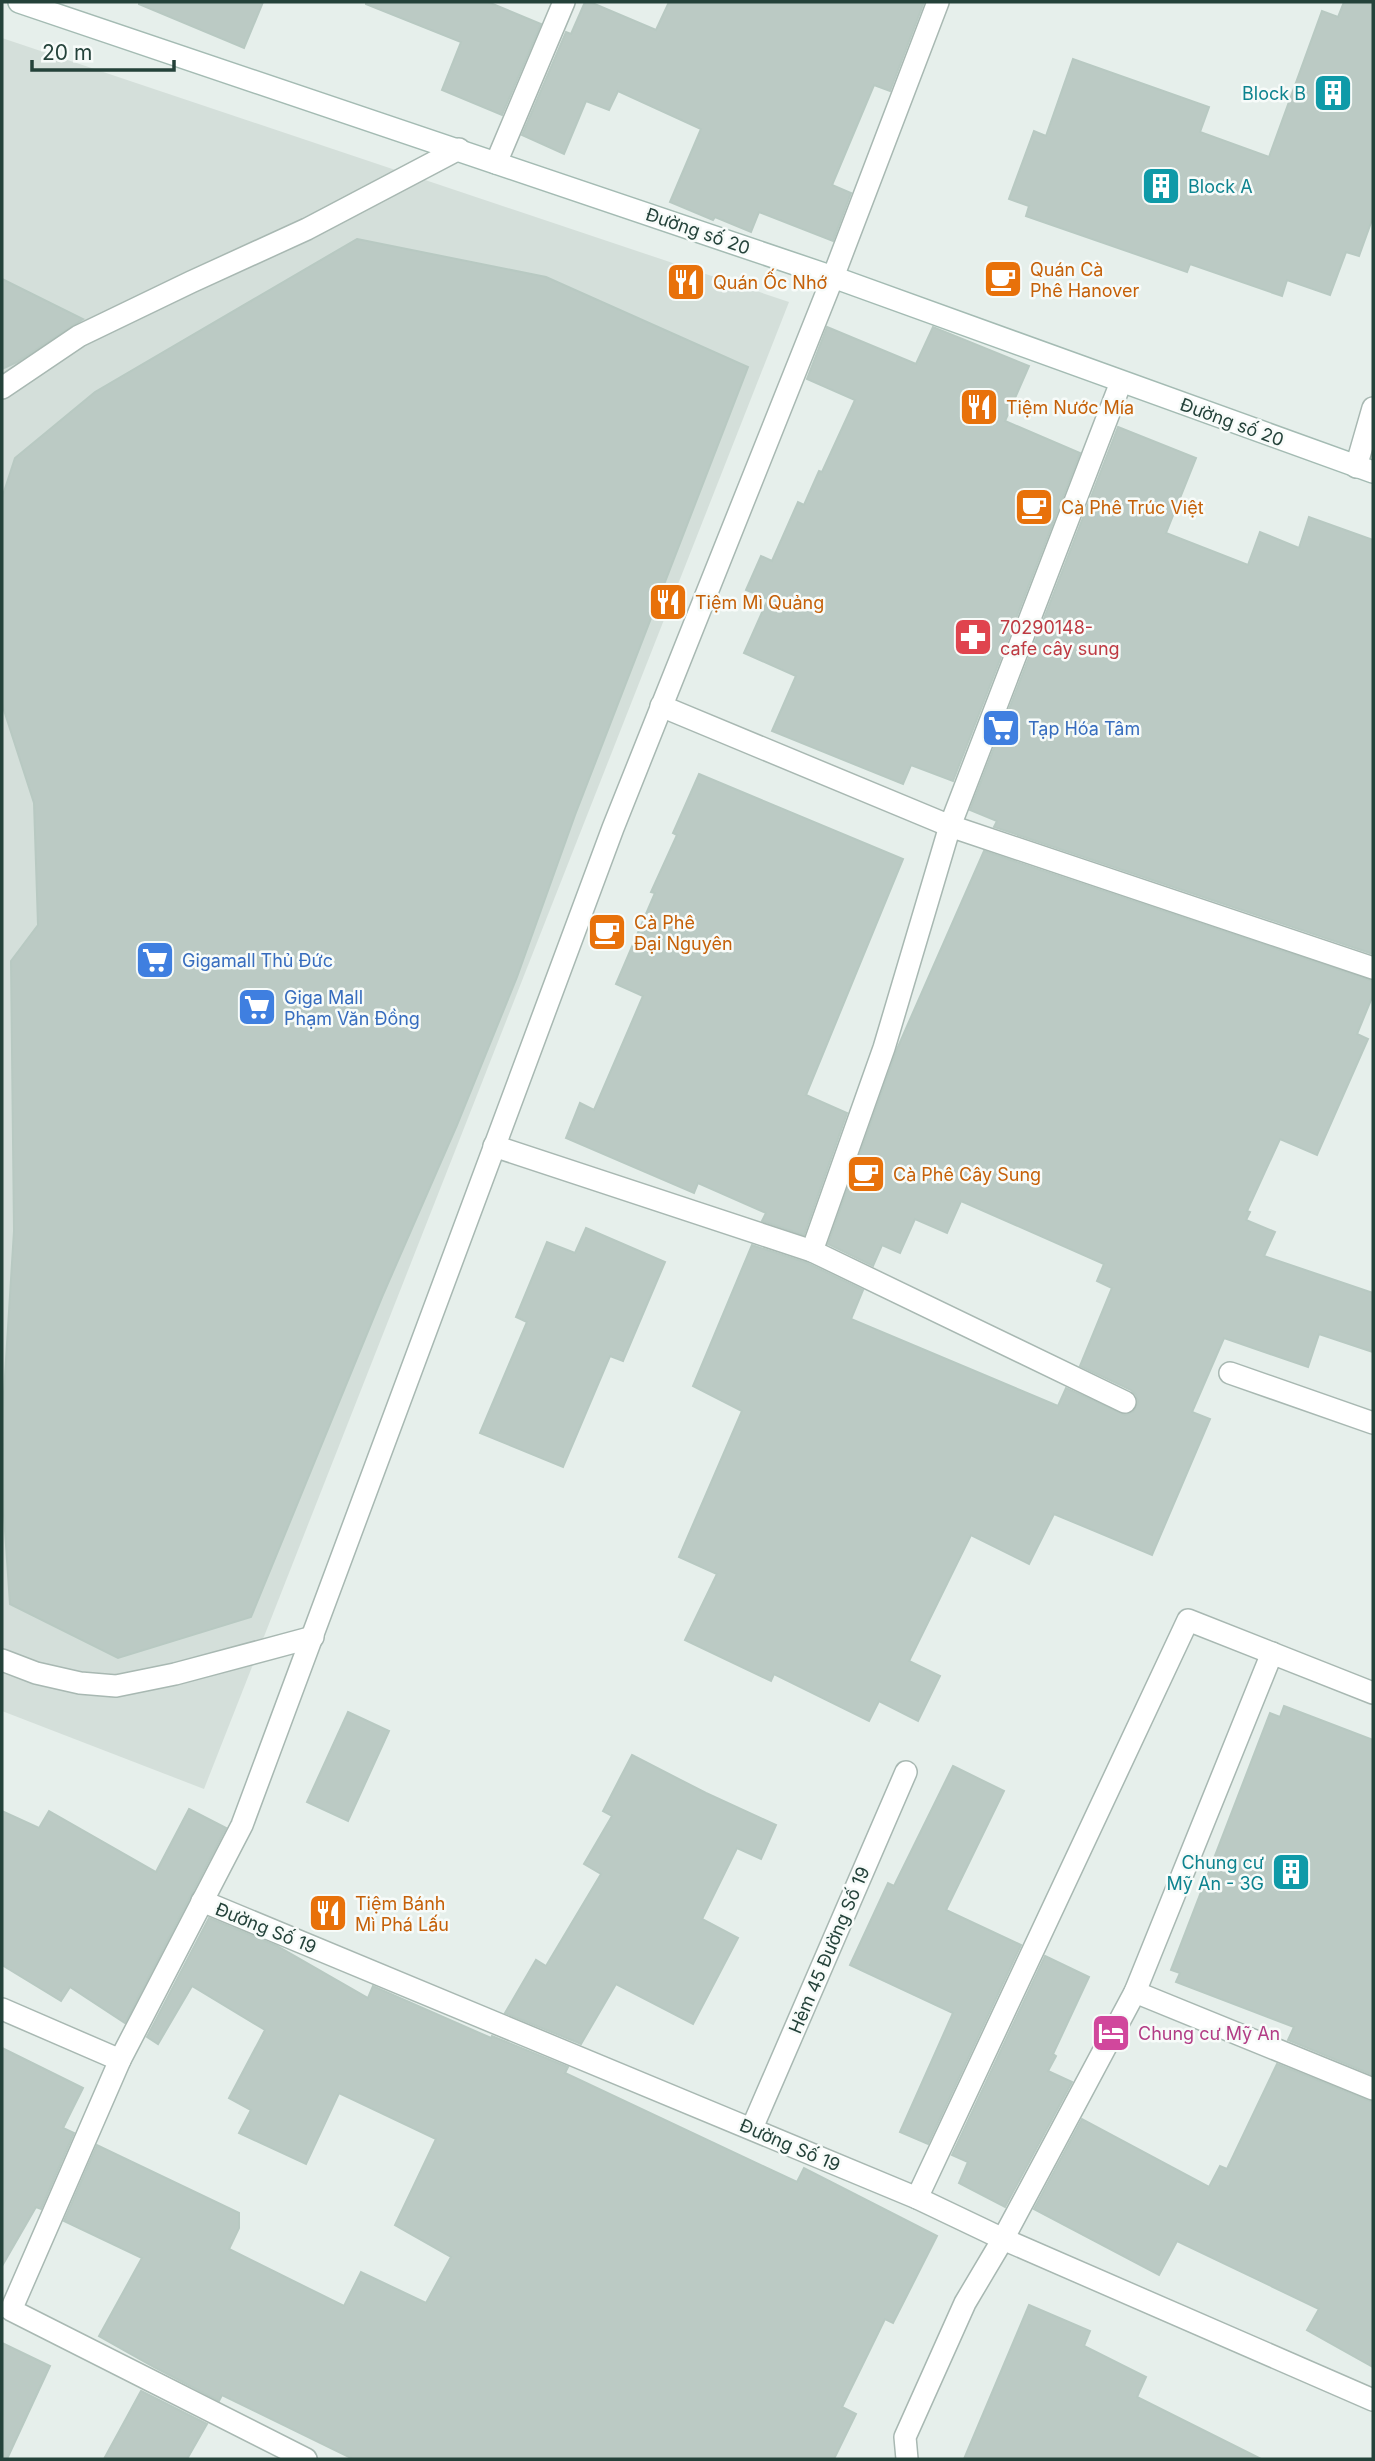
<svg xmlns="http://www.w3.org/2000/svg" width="1375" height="2461" viewBox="0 0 1375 2461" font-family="Inter,sans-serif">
<rect width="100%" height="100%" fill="#e6efeb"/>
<!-- built -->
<polygon fill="#d4dfda" points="2,38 789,302 204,1789 2,1711"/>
<!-- building -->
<g fill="#bbcac4" stroke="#b8c9c2" stroke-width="2">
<polygon points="139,2 263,2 244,48 139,4"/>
<polygon points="366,2 488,2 541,24 502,115 442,90 461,42 366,4"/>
<polygon points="585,2 590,2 656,30 669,2 924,2 890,91 874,85 832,185 851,193 833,241 759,212 751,232 715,217 713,220 670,202 701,129 618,91 609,110 586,101 564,154 522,135 566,32 571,34"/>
<polygon points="1344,2 1373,2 1373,217 1359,256 1346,252 1330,295 1287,280 1282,296 1190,264 1187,272 1026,216 1029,206 1009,199 1034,131 1046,136 1073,59 1209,107 1200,132 1269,157 1322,11 1338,17"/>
<polygon points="357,239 546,277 748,367 575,815 517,977 457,1125 382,1297 251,1617 118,1658 10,1604 4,1516 2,1424 14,1231 11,961 38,925 34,803 2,704 2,498 15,458 95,392"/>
<polygon points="2,279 83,319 17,362 2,369"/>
<polygon points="827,327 916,364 933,327 1029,366 1005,421 1080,453 953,781 911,765 903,784 772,731 796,676 744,653 768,599 746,590 761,556 772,561 798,502 804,505 819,471 822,472 855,400 807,379"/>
<polygon points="1118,427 1196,458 1166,533 1248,565 1260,532 1299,548 1309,517 1373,540 1373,954 994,827 997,821 970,810"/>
<polygon points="699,774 903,859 806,1095 847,1113 804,1235 762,1221 766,1213 698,1183 694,1193 566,1138 580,1103 594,1110 643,996 616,984 655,893 651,892 677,835 673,833"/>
<polygon points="984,851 1373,981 1373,995 1357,1034 1368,1039 1317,1155 1280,1139 1247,1211 1250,1212 1246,1220 1275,1232 1264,1256 1373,1293 1373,1352 1319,1334 1308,1367 1224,1338 1192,1412 1210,1419 1152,1555 1054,1514 1029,1564 971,1535 909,1661 940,1676 918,1721 879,1701 869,1721 774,1674 771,1681 685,1640 717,1574 679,1557 742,1411 693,1386 752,1245 807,1263 863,1290 851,1319 1058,1406 1066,1388 1125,1415 1133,1412 1138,1402 1136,1395 1131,1390 1080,1366 1112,1288 1097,1281 1104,1264 961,1201 947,1233 915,1219 900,1253 882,1245 873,1266 828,1244 897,1049"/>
<polygon points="586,1228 665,1262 623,1361 610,1356 563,1467 480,1433 527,1322 516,1317 547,1242 575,1253"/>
<polygon points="1284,1706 1373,1740 1373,2075 1288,2040 1294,2027 1176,1982 1180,1973 1171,1970 1270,1713 1280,1717"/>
<polygon points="348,1712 389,1731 348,1821 307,1802"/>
<polygon points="632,1755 706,1793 776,1825 761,1859 737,1848 702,1919 738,1938 693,2024 616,1984 581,2044 505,2013 536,1960 546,1966 601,1874 584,1864 612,1816 603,1811"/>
<polygon points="953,1766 1004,1791 946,1910 1021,1945 928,2144 900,2132 953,2013 850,1965 888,1883 894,1886"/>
<polygon points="189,1809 226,1828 125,2023 70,1987 61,2001 2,1965 2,1811 39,1828 49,1811 156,1872"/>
<polygon points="209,1918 277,1946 368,1998 373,1986 491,2038 492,2036 568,2067 565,2073 797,2182 804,2168 937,2236 893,2323 885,2319 842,2407 856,2414 834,2459 353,2459 222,2395 219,2401 154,2367 99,2336 142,2258 64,2221 97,2145 239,2213 239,2228 229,2249 344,2306 361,2272 426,2303 451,2257 395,2225 436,2139 339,2093 306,2164 239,2133 251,2110 229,2098 265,2030 192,1986 158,2044 147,2037"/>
<polygon points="1045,1956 1089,1977 1053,2054 1056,2056 1048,2071 1072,2082 1005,2207 959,2183 968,2162 952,2155"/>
<polygon points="2,2048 83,2088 63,2128 74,2133 41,2209 36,2207 2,2266"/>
<polygon points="1277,2064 1373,2102 1373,2367 1307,2330 1319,2309 1177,2241 1159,2275 1034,2209 1082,2119 1209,2187 1220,2166 1227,2169"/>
<polygon points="1029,2305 1090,2331 1084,2346 1146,2377 1137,2397 1261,2459 964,2459"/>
<polygon points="2,2343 50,2366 7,2459 2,2459"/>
<polygon points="141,2391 207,2424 187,2459 104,2459"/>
</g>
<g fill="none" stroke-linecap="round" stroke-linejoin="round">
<!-- lane casing -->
<g stroke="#a8b8b2" stroke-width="24">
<g id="lane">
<polyline points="2,388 79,336 191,282 307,229 459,149"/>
<polyline points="2,1660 36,1673 80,1683 116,1686 175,1674 313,1637"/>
<polyline points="1135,1992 1373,2089"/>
<polyline points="917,2198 1188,1620 1373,1693"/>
<polyline points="907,2459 905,2437 965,2303 1003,2239 1135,1992 1272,1653"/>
</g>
</g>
<!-- street casing -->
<g stroke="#a8b8b2" stroke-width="24">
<g id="street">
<polyline points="496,163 564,2"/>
<polyline points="1356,467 1373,408"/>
<polyline points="661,706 950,826 1373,968"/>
<polyline points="494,1146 812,1251 1125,1402"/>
<polyline points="812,1251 884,1048 950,826 1121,382"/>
<polyline points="1230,1373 1373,1423"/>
<polyline points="202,1901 917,2198 1003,2239 1373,2400"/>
<polyline points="2,2009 120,2060"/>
<polyline points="752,2128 906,1772"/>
<polyline points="306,2459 11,2310 120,2060 242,1825 613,828 833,277 938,2"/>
</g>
</g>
<!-- secondary casing -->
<g stroke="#a4bbb3" stroke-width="24">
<polyline id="secondary" points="19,2 833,277 1373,472"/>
</g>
<!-- lane -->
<use href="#lane" stroke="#fff" stroke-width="21"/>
<!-- street -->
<use href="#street" stroke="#fff" stroke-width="21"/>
<!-- secondary -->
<use href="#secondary" stroke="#fff" stroke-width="21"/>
</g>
<!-- icons -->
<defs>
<g id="building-square" transform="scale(2.0125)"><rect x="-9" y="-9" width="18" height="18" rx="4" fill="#0f9aa8" stroke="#f7fbf9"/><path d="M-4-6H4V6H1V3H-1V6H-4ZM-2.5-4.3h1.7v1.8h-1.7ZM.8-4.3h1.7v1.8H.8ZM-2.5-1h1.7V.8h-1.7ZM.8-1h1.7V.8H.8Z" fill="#fff"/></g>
<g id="cafe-square" transform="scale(2.0125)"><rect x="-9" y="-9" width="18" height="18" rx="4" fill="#e8710a" stroke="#f7fbf9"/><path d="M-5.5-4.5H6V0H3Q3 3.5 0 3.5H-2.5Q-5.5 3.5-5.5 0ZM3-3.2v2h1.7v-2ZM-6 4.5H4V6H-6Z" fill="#fff"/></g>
<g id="restaurant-square" transform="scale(2.0125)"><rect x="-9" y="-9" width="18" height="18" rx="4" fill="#e8710a" stroke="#f7fbf9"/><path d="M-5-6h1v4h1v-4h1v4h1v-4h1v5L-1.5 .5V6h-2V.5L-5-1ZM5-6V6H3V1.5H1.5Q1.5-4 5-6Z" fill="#fff"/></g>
<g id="pharmacy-square" transform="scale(2.0125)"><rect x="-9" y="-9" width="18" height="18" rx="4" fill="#e0444e" stroke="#f7fbf9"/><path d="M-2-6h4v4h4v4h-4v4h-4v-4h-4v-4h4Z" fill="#fff"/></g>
<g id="supermarket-square" transform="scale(2.0125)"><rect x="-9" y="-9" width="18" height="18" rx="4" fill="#3f7fe0" stroke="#f7fbf9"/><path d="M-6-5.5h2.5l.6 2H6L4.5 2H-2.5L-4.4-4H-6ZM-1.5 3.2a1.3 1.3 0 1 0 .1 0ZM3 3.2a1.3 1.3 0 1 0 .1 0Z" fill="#fff"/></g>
<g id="hotel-square" transform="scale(2.0125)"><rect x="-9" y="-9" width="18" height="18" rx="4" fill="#d1479c" stroke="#f7fbf9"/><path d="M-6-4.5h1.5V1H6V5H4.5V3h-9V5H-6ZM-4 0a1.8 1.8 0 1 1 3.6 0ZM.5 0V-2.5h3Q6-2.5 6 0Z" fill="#fff"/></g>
</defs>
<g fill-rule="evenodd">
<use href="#building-square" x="1333" y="93"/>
<use href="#building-square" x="1161" y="186"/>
<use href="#cafe-square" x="1003" y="279"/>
<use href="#restaurant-square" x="686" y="282"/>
<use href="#restaurant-square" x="979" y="407"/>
<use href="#cafe-square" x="1034" y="507"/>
<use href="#restaurant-square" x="668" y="602"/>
<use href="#pharmacy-square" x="973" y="637"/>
<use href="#supermarket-square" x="1001" y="728"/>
<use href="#cafe-square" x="607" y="932"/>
<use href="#supermarket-square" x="155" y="960"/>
<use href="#supermarket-square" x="257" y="1007"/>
<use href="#cafe-square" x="866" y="1174"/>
<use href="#building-square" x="1291" y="1872"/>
<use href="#restaurant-square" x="328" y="1913"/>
<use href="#hotel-square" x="1111" y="2033"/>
</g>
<g text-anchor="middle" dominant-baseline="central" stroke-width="5" stroke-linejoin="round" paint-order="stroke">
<!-- culture labels -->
<g font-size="18" fill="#0d838f" stroke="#f7fbf9" text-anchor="end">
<text x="1306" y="93">Block B</text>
<text x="1188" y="186" text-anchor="start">Block A</text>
<text x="1264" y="1862">Chung cư<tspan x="1264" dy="21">Mỹ An - 3G</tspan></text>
</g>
<!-- street labels -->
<g font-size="18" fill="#24423a" stroke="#f7fbf9">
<text transform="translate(698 231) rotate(19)">Đường số 20</text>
<text transform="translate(1232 422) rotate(20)">Đường số 20</text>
<text transform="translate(266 1928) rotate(22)">Đường Số 19</text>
<text transform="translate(829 1950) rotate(-67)">Hẻm 45 Đường Số 19</text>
<text transform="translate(790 2145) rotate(23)">Đường Số 19</text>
</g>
<!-- food labels -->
<g font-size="18" fill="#c56008" stroke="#f7fbf9" text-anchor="start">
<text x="1030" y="269">Quán Cà<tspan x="1030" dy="21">Phê Hanover</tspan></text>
<text x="713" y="282">Quán Ốc Nhớ</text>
<text x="1006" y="407">Tiệm Nước Mía</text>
<text x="1061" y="507">Cà Phê Trúc Việt</text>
<text x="695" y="602">Tiệm Mì Quảng</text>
<text x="634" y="922">Cà Phê<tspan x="634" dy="21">Đại Nguyên</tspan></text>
<text x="893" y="1174">Cà Phê Cây Sung</text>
<text x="355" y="1903">Tiệm Bánh<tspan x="355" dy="21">Mì Phá Lấu</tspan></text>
</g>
<!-- health labels -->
<g font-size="18" fill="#be3a42" stroke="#f7fbf9" text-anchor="start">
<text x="1000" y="627">70290148-<tspan x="1000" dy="21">cafe cây sung</tspan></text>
</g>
<!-- shop labels -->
<g font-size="18" fill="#366cbe" stroke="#f7fbf9" text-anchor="start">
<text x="1028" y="728">Tạp Hóa Tâm</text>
<text x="182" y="960">Gigamall Thủ Đức</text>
<text x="284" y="997">Giga Mall<tspan x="284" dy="21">Phạm Văn Đồng</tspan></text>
</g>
<!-- hotel labels -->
<g font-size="18" fill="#b23c85" stroke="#f7fbf9" text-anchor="start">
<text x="1138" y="2033">Chung cư Mỹ An</text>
</g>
</g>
<!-- border -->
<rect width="1375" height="2461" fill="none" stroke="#24423a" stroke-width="7"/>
<!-- scale -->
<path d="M32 60v10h142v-10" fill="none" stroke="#24423a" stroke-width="3.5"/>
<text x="42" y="60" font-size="21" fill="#24423a" stroke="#f7fbf9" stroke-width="5" paint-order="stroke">20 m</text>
</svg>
